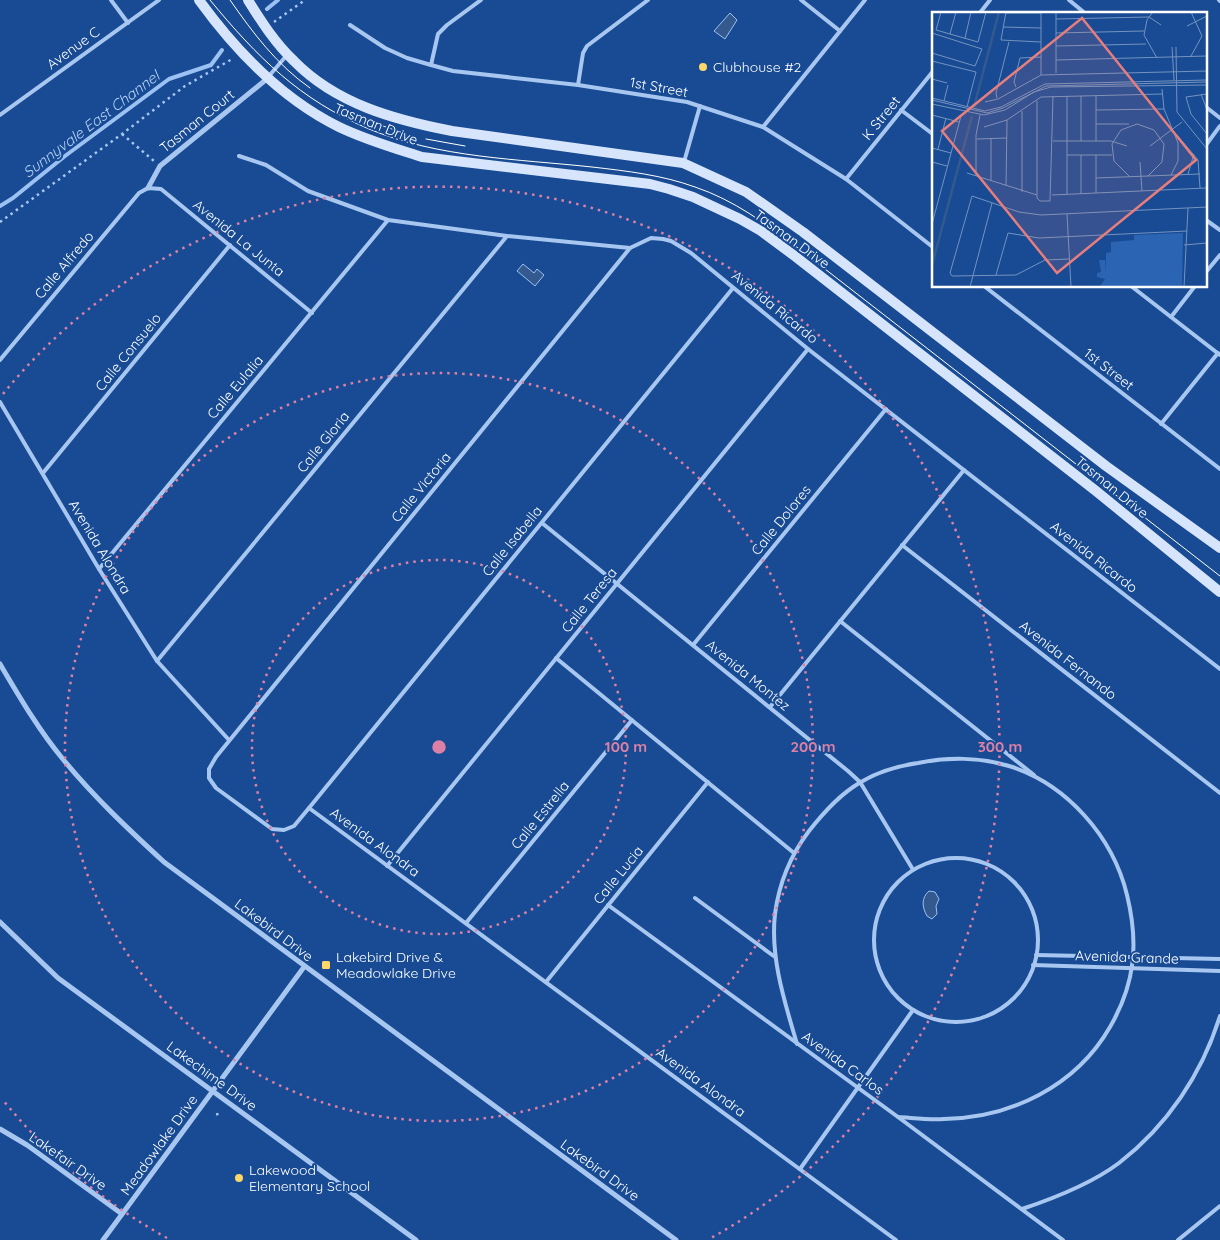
<svg xmlns="http://www.w3.org/2000/svg" width="1220" height="1240" viewBox="0 0 1220 1240" font-family="Quicksand,sans-serif">
<rect width="100%" height="100%" fill="#184b94"/>
<!-- water -->
<g fill="#34598e" stroke="#9bc2f3">
<polygon points="730,13 737,20 725,39 714,31"/>
<polygon points="523,264 534,273 537,269 544,275 535,286 517,271"/>
<path d="M929,891L935,892L939,899L936,906L937,914L932,919L927,916C922,907 921,898 929,891Z"/>
</g>
<g fill="none" stroke-linecap="round" stroke-linejoin="round">
<!-- stream -->
<g stroke="#9bc2f3" stroke-width="4">
<polyline points="267,9 278,0"/>
<polyline points="0,206 13,198 65,156 169,79 211,65 222,50"/>
</g>
<!-- path -->
<g stroke="#a8c7f0" stroke-width="2.5" stroke-dasharray="2.5 4" stroke-linecap="butt">
<polyline points="274,22 305,0"/>
<polyline points="122,134 154,161"/>
<polyline points="0,222 122,134 185,86 234,58"/>
<polyline points="217,1113 218,1117"/>
</g>
<!-- lane -->
<g stroke="#a8c7f0" stroke-width="4">
<polyline points="111,0 128,23"/>
<polyline points="801,0 840,31"/>
<polyline points="1069,0 1086,14"/>
<polyline points="1219,0 1220,1"/>
<polyline points="979,14 990,0"/>
<polyline points="350,25 385,48 407,58 431,65 453,71 578,85 687,102 763,127 846,179 934,248"/>
<polyline points="431,65 438,34 447,25 481,0"/>
<polyline points="269,76 287,55"/>
<polyline points="578,85 583,53 587,46 648,0"/>
<polyline points="1206,107 1220,118"/>
<polyline points="901,110 934,135"/>
<polyline points="0,115 159,0"/>
<polyline points="763,127 865,0"/>
<polyline points="1206,145 1220,126"/>
<polyline points="239,156 266,165 308,191 388,220 507,236 630,248 651,238 663,239 671,241 691,253 808,349 1220,669"/>
<polyline points="684,162 700,106"/>
<polyline points="846,179 934,70"/>
<polyline points="1206,220 1220,230"/>
<polyline points="630,248 216,757 209,769 209,778 216,788 272,829 284,830 294,826 309,808 733,288"/>
<polyline points="1206,272 1220,255"/>
<polyline points="984,286 1220,469"/>
<polyline points="1131,286 1220,355"/>
<polyline points="1171,317 1195,286"/>
<polyline points="0,360 139,193 148,188 161,189 312,313"/>
<polyline points="0,402 99,569 157,661 229,740"/>
<polyline points="1161,424 1218,353"/>
<polyline points="43,473 230,245"/>
<polyline points="542,523 848,771 860,782 912,868"/>
<polyline points="902,545 1220,793"/>
<polyline points="99,569 388,220"/>
<polyline points="840,621 1034,775"/>
<polyline points="693,645 886,409"/>
<polyline points="556,658 794,853"/>
<polyline points="157,661 507,236"/>
<polyline points="770,707 964,470"/>
<polyline points="309,808 896,1240"/>
<circle cx="956" cy="940" r="82"/>
<polyline points="387,866 808,349"/>
<polyline points="695,898 775,957"/>
<polyline points="608,905 898,1117 1063,1240"/>
<polyline points="466,923 632,720"/>
<polyline points="1036,955 1220,959"/>
<polyline points="1033,965 1220,971"/>
<polyline points="546,982 708,782"/>
<path d="M797,1044C785,1003 770,958 775,914C779,883 790,856 809,831C824,812 840,794 861,782C879,771 898,766 918,763C947,757 981,757 1009,766C1067,784 1113,837 1127,895C1139,944 1135,984 1110,1027C1076,1086 1011,1118 944,1119C929,1120 914,1118 898,1117"/>
<polyline points="800,1169 913,1010"/>
<path d="M1022,1209C1055,1198 1091,1184 1119,1163C1167,1126 1202,1074 1220,1016"/>
<polyline points="1178,1240 1220,1206"/>
</g>
<!-- street -->
<g stroke="#a8c7f0" stroke-width="5">
<polyline points="148,188 160,166 268,78"/>
<path d="M0,664C19,696 38,729 62,758C93,796 128,829 164,862L676,1240"/>
<polyline points="0,922 58,978 416,1240"/>
<polyline points="0,1129 27,1145 122,1214"/>
<polyline points="103,1240 304,967"/>
</g>
<!-- secondary -->
<g stroke="#d6e5fb" stroke-width="10">
<path d="M199,0C236,51 282,99 339,127C366,140 394,148 422,157L650,184L669,189L693,197L740,219L761,231L796,257L1096,491L1220,592"/>
<path d="M248,0C261,21 275,43 294,61C336,104 395,120 452,131L683,163L746,192L803,232L1106,466L1220,548"/>
</g>
<!-- tram -->
<g stroke="#fff" stroke-width="1">
<path d="M210,0C257,57 300,100 369,129C439,158 518,159 592,167C627,171 662,175 695,187C734,200 766,224 798,248L1220,576"/>
<path d="M230,0C253,33 277,65 310,88"/>
<polyline points="371,122 404,133"/>
<polyline points="426,139 465,146"/>
</g>
</g>
<!-- distance rings -->
<g fill="none" stroke="#dd80a5" stroke-width="2.5" stroke-dasharray="2.5 5">
<circle cx="439" cy="747" r="187"/>
<circle cx="439" cy="747" r="374"/>
<path d="M167 1238A561 561 0 0 1 3 1100M3 394A561 561 0 1 1 711 1238"/>
</g>
<!-- markers -->
<g fill="#ffd768" stroke="#184b94" stroke-width="2">
<circle cx="703" cy="67" r="5"/>
<rect x="321" y="960" width="10" height="10" rx="2.5"/>
<circle cx="239" cy="1178" r="5"/>
</g>
<g text-anchor="middle" dominant-baseline="central" stroke-width="4" stroke-linejoin="round" paint-order="stroke">
<!-- street labels -->
<g font-size="14" fill="#fff" stroke="#184b94">
<text transform="translate(73 48) rotate(-36)">Avenue C</text>
<text transform="translate(659 87) rotate(10)">1st Street</text>
<text transform="translate(881 118) rotate(-51)">K Street</text>
<text transform="translate(197 121) rotate(-39)">Tasman Court</text>
<text transform="translate(376 124) rotate(22)">Tasman Drive</text>
<text transform="translate(239 238) rotate(39)">Avenida La Junta</text>
<text transform="translate(792 239) rotate(36)">Tasman Drive</text>
<text transform="translate(64 265) rotate(-50)">Calle Alfredo</text>
<text transform="translate(775 307) rotate(39)">Avenida Ricardo</text>
<text transform="translate(128 352) rotate(-51)">Calle Consuelo</text>
<text transform="translate(1109 369) rotate(38)">1st Street</text>
<text transform="translate(235 387) rotate(-50)">Calle Eulalia</text>
<text transform="translate(323 442) rotate(-51)">Calle Gloria</text>
<text transform="translate(421 487) rotate(-51)">Calle Victoria</text>
<text transform="translate(1112 487) rotate(39)">Tasman Drive</text>
<text transform="translate(781 520) rotate(-51)">Calle Dolores</text>
<text transform="translate(512 541) rotate(-51)">Calle Isabella</text>
<text transform="translate(100 547) rotate(59)">Avenida Alondra</text>
<text transform="translate(1094 557) rotate(38)">Avenida Ricardo</text>
<text transform="translate(589 600) rotate(-51)">Calle Teresa</text>
<text transform="translate(1068 660) rotate(38)">Avenida Fernando</text>
<text transform="translate(748 675) rotate(39)">Avenida Montez</text>
<text transform="translate(540 815) rotate(-51)">Calle Estrella</text>
<text transform="translate(375 842) rotate(36)">Avenida Alondra</text>
<text transform="translate(618 875) rotate(-51)">Calle Lucia</text>
<text transform="translate(274 930) rotate(37)">Lakebird Drive</text>
<text transform="translate(1127 957) rotate(2)">Avenida Grande</text>
<text transform="translate(843 1063) rotate(36)">Avenida Carlos</text>
<text transform="translate(212 1076) rotate(36)">Lakechime Drive</text>
<text transform="translate(701 1082) rotate(36)">Avenida Alondra</text>
<text transform="translate(159 1145) rotate(-54)">Meadowlake Drive</text>
<text transform="translate(68 1161) rotate(35)">Lakefair Drive</text>
<text transform="translate(600 1170) rotate(36)">Lakebird Drive</text>
</g>
<!-- poi labels -->
<g font-size="14" fill="#fff" stroke="#184b94" text-anchor="start">
<text x="713" y="67">Clubhouse #2</text>
<text x="336" y="957">Lakebird Drive &amp;<tspan x="336" dy="16">Meadowlake Drive</tspan></text>
<text x="249" y="1170">Lakewood<tspan x="249" dy="16">Elementary School</tspan></text>
</g>
<!-- water labels -->
<g font-size="15" font-style="italic" fill="#b5d1f7" stroke="#184b94">
<text transform="translate(91 124) rotate(-37)">Sunnyvale East Channel</text>
</g>
</g>
<!-- overview -->
<g transform="translate(932 12)">
<rect width="275" height="275" fill="#184b94"/>
<path d="M251,221L250,275H167L173,267L165,265V261L169,260L167,248H173L174,259V241L179,240V230L202,228V223Z" fill="#2a64b2"/>
<path fill="none" stroke="#34598e" stroke-width="2.5" d="M42,95L67,0M0,253L40,104"/>
<path fill="none" stroke="#7493bf" stroke-width="1" d="M9,0L4,18L46,30L54,0M74,0L69,28L109,30M109,0V63M124,0V61M221,0L215,8L212,23L225,46M74,1H109M124,7L217,5L229,13M255,14L275,4M71,15L109,16M0,21L50,37L43,54L0,41M124,21L212,19M18,22L24,0M33,26L39,0M124,34L214,32M240,35L242,68M244,35L245,100L275,137M259,44L270,24L259,0M124,48L275,44M0,49L44,60L35,95M0,67L15,71M84,75L82,70L88,46L109,45M230,77L232,97L246,131V149L239,163M269,82L275,98M275,82L254,85L259,102L275,122M0,86L53,99L69,95L113,72L275,68M65,86L64,81L77,30M0,88L55,101L71,96L114,74L275,70M12,89L16,73M105,89V186L108,189H118L121,84M53,90L66,87L109,63L275,59M0,92L52,103L73,98L102,80L119,75L275,73M164,98L232,97M0,103L27,110M164,112H197M52,115L75,108L109,85L230,82M245,123L266,148L268,176M45,127L75,126M121,129H179L195,134M149,129V84M164,129V84M218,134L250,110M0,136L19,141M6,137L14,106M135,143H180M164,143V181M0,150L15,154M208,150L210,179M35,161L105,183M256,162L262,142M44,164V123L48,103M198,165L182,149L180,132L189,118L205,112L222,118L232,132L230,150L216,164M164,166L268,162M59,169V126M74,174L75,108M90,180V99M135,182V84M149,182V143M120,183L274,176M135,202L139,275M0,212L29,104M252,233L275,231M137,247L113,248L84,263L20,264L18,261L40,184L87,200L109,203L275,195M64,263L76,221L107,226L255,219M38,275L60,191M252,275L256,196"/>
<path fill="#e67e7e" fill-opacity="0.15" stroke="#e67e7e" stroke-width="2.5" d="M150,6L264,148L125,261L10,119Z"/>
<rect width="275" height="275" fill="none" stroke="#fff" stroke-width="2.5"/>
</g>
<circle cx="439" cy="747" r="8" fill="#dd80a5" stroke="#184b94" stroke-width="2.5"/>
<g font-size="15" text-anchor="middle" font-weight="bold" fill="#dd80a5" stroke="#184b94" stroke-width="4" stroke-linejoin="round" paint-order="stroke">
<text x="626" y="752">100 m</text>
<text x="813" y="752">200 m</text>
<text x="1000" y="752">300 m</text>
</g>
</svg>
